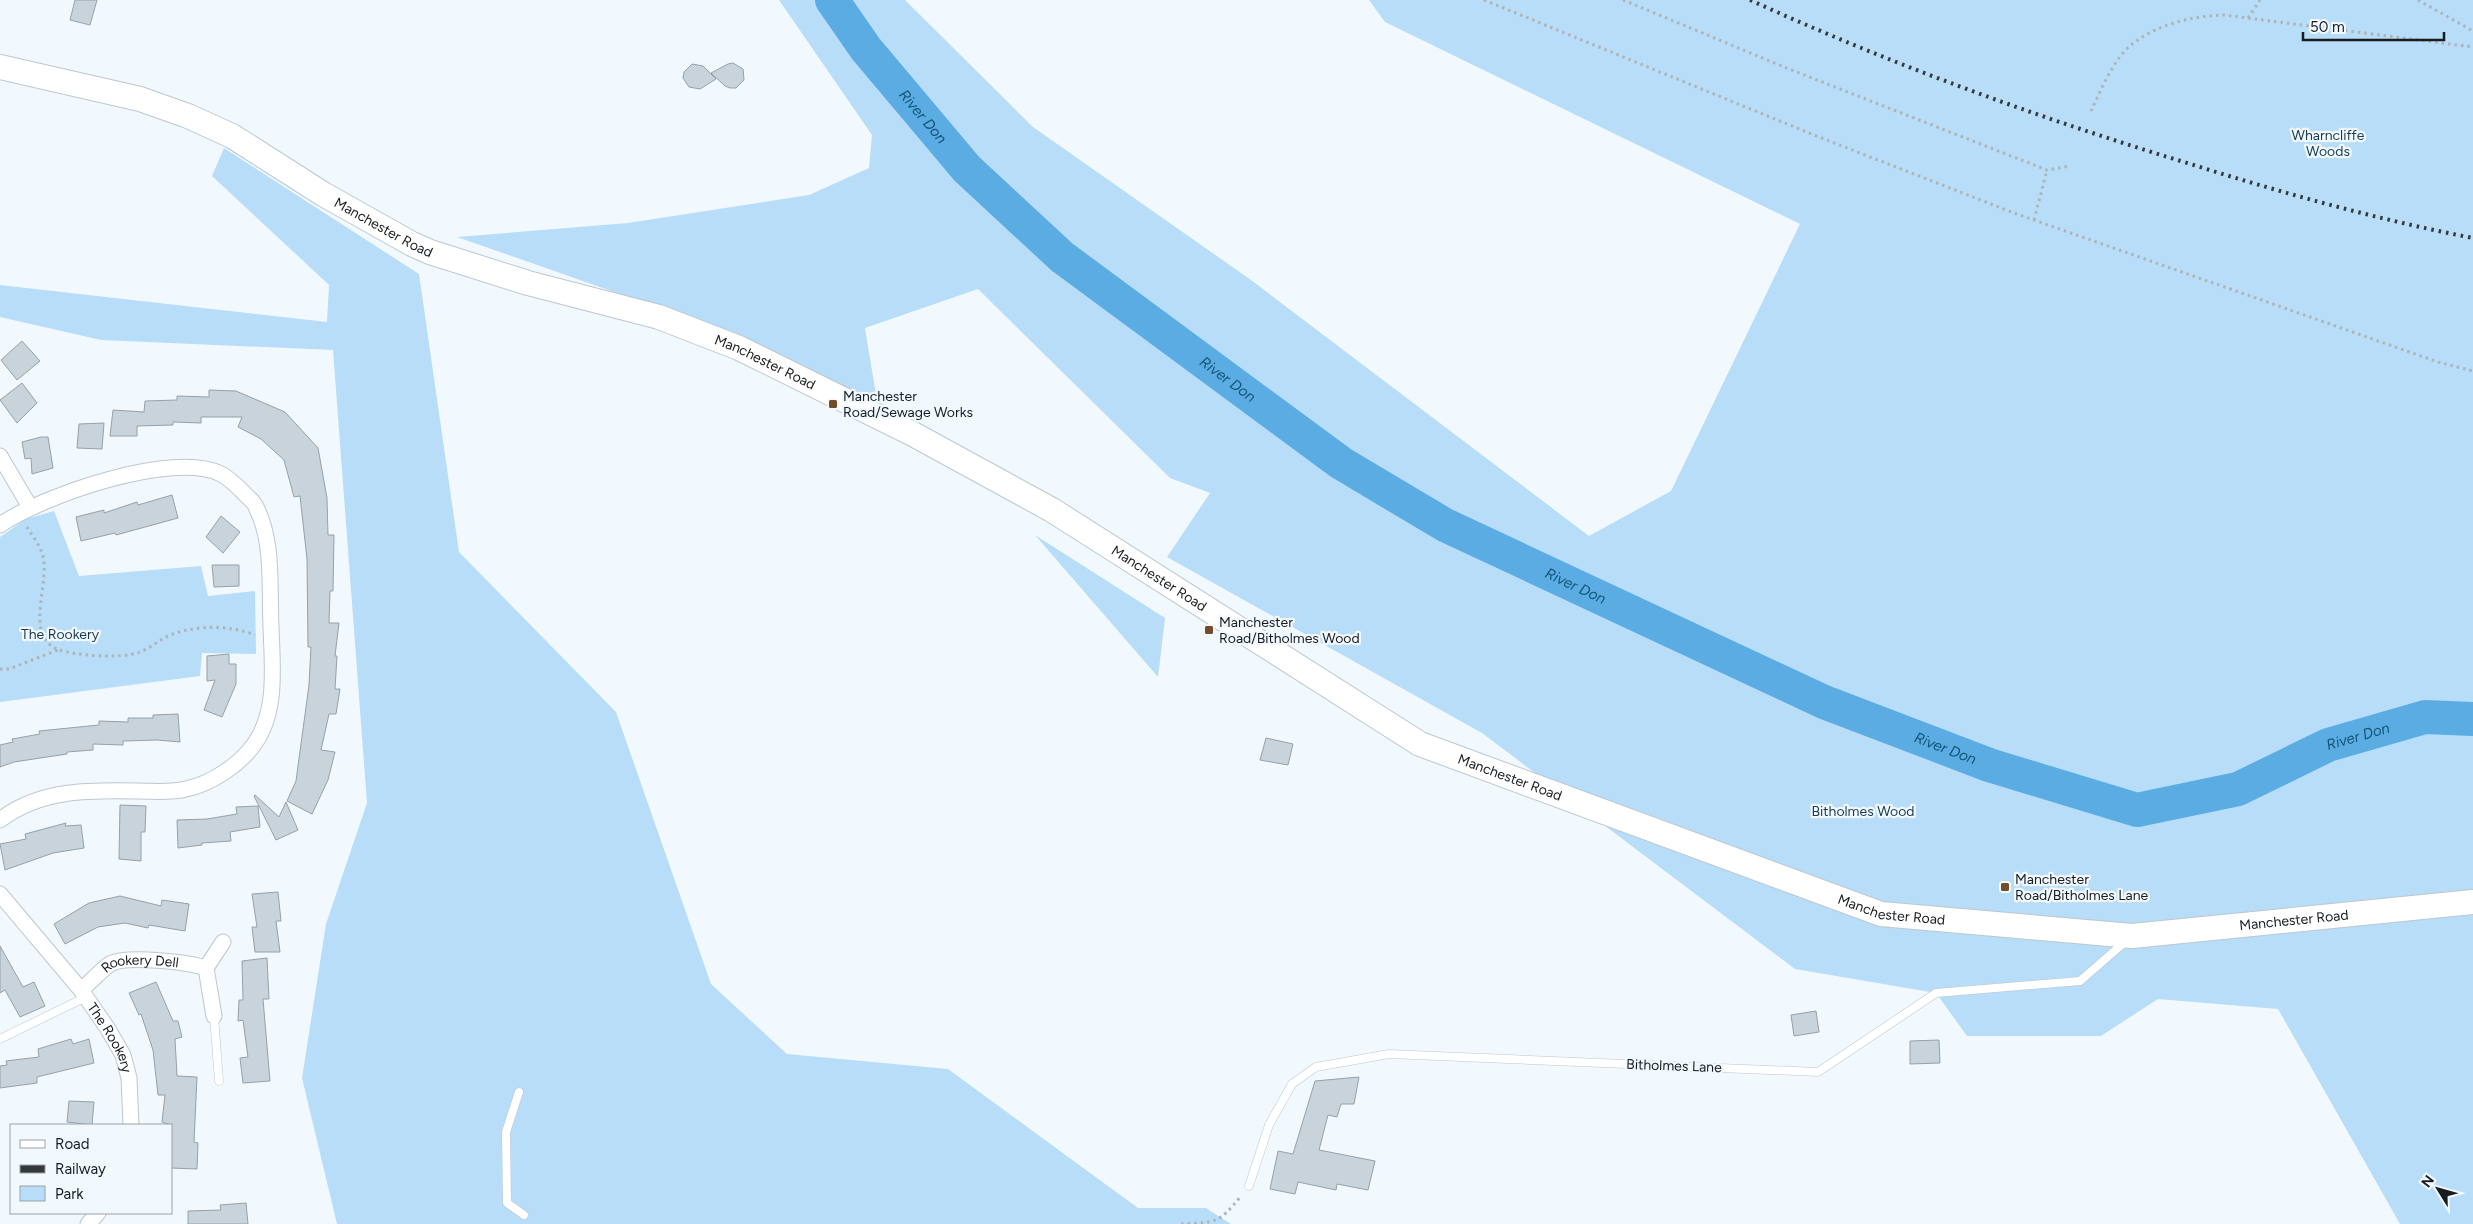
<svg xmlns="http://www.w3.org/2000/svg" width="2473" height="1224" viewBox="0 0 2473 1224" font-family="Figtree,sans-serif">
<rect width="100%" height="100%" fill="#f2f9fe"/>
<!-- green -->
<g fill="#b8ddf8">
<polygon points="779,0 905,0 1033,127 1251,280 1589,536 1671,491 1800,224 1385,22 1369,0 2473,0 2473,1224 2400,1224 2278,1009 2158,999 2101,1036 1967,1036 1936,993 1795,969 1482,733 1167,557 1210,493 1170,478 978,289 865,328 877,401 711,326 457,237 628,223 809,195 869,168 872,135"/>
<polygon points="224,148 419,274 459,552 616,712 711,984 787,1054 948,1069 1138,1208 1206,1208 1231,1224 337,1224 302,1078 326,924 367,803 333,350 101,340 0,317 0,285 327,322 329,285 212,176"/>
<polygon points="54,511 79,576 201,566 208,596 255,591 256,654 202,653 200,676 0,702 0,537 26,519"/>
<polygon points="1035,535 1165,618 1158,677"/>
</g>
<g fill="none" stroke-linecap="round" stroke-linejoin="round">
<!-- river -->
<path stroke="#5aace3" stroke-width="34" id="s1" d="M832,0L866,49L967,169L1062,257L1341,463L1445,525L1824,702L1989,765L2137,810L2238,789L2328,745L2425,717L2473,719"/>
</g>
<!-- building -->
<g fill="#c8d3db" stroke="#96a0a8">
<polygon points="75,0 97,0 90,25 70,20"/>
<polygon points="733,63 743,69 744,80 736,88 730,88 725,86 711,73 728,64"/>
<polygon points="692,64 703,66 716,79 700,89 689,87 683,78 684,72"/>
<polygon points="22,341 40,361 17,380 1,360"/>
<polygon points="22,383 37,403 17,423 0,400"/>
<polygon points="209,390 236,391 285,412 318,448 327,498 328,535 334,535 333,591 330,591 329,623 339,623 335,656 337,656 335,689 340,689 336,714 329,714 321,750 335,752 328,780 312,814 287,801 296,781 309,685 311,647 308,647 307,559 300,496 294,497 284,460 261,439 238,427 242,417 201,417 201,423 173,422 173,425 137,426 137,436 110,436 113,410 144,412 145,401 177,400 177,396 209,397"/>
<polygon points="104,423 102,449 77,448 79,424"/>
<polygon points="41,437 48,437 53,468 32,474 31,458 25,459 22,442"/>
<polygon points="172,495 178,518 116,535 115,533 81,541 76,517 104,510 104,513 137,502 138,505"/>
<polygon points="221,516 240,532 223,553 206,537"/>
<polygon points="212,565 239,565 239,586 214,587"/>
<polygon points="229,654 229,664 236,664 236,684 222,717 204,710 215,680 207,681 207,656"/>
<polygon points="178,714 180,742 157,740 123,741 123,745 93,744 93,750 67,752 67,754 14,762 0,767 0,745 13,742 12,739 40,734 39,731 99,725 99,721 128,722 128,718 153,718 153,715"/>
<polygon points="1266,738 1293,744 1288,765 1260,760"/>
<polygon points="255,795 279,817 286,802 298,830 276,840 254,796"/>
<polygon points="120,805 146,806 145,832 141,832 141,861 119,859"/>
<polygon points="258,806 260,827 230,832 231,841 202,843 202,845 178,848 177,820 207,819 237,814 236,807"/>
<polygon points="66,823 65,826 81,825 84,848 53,853 5,870 0,844 26,839 25,834"/>
<polygon points="278,892 281,921 276,921 280,952 255,952 252,927 257,927 252,894"/>
<polygon points="120,896 161,906 162,900 189,904 185,931 149,925 148,928 125,923 98,927 65,944 54,924 89,903"/>
<polygon points="0,946 23,987 34,982 45,1006 20,1017 5,990 0,993"/>
<polygon points="267,958 269,999 263,999 270,1081 243,1083 240,1058 248,1057 243,1020 238,1021 239,1000 243,1000 242,961"/>
<polygon points="156,982 173,1021 178,1021 182,1037 175,1039 177,1076 197,1077 194,1142 198,1143 197,1169 171,1168 171,1125 162,1122 165,1095 158,1095 153,1050 141,1014 139,1015 129,993"/>
<polygon points="1816,1011 1819,1032 1794,1036 1791,1015"/>
<polygon points="71,1039 73,1044 89,1039 94,1063 37,1077 37,1083 0,1088 0,1066 7,1065 6,1061 39,1057 38,1049"/>
<polygon points="1939,1040 1940,1063 1910,1064 1910,1041"/>
<polygon points="1359,1077 1354,1104 1341,1104 1337,1117 1328,1115 1319,1150 1375,1161 1368,1190 1337,1184 1336,1190 1298,1182 1295,1194 1270,1189 1278,1151 1293,1154 1315,1081"/>
<polygon points="69,1101 94,1102 92,1125 67,1122"/>
<polygon points="246,1203 248,1224 188,1224 188,1211 221,1210 220,1205"/>
</g>
<g fill="none" stroke-linecap="round" stroke-linejoin="round">
<!-- lane casing -->
<g stroke="#bcc7cf" stroke-width="9">
<g id="lane">
<polyline points="214,1016 219,1081"/>
<polyline points="0,1039 86,997"/>
<polyline points="519,1092 506,1132 507,1203 524,1215"/>
<polyline points="1249,1186 1269,1125 1292,1084 1316,1067 1389,1054 1818,1072 1936,993 2080,981 2126,941"/>
</g>
</g>
<!-- street casing -->
<g stroke="#bcc7cf" stroke-width="17">
<g id="street">
<polyline points="0,456 30,507"/>
<path d="M0,525C42,496 173,450 221,474C229,478 237,486 243,492C247,497 254,501 256,507C274,542 269,587 271,626C272,664 278,710 255,743C241,764 211,784 186,789C171,793 154,791 138,791C90,790 40,789 0,820"/>
<path id="s2" d="M0,894L81,990L108,1029L123,1055L129,1078L131,1125"/>
<path id="s3" d="M81,990C91,982 100,971 110,964C126,955 188,962 206,968"/>
<polyline points="214,1016 206,968 223,942"/>
<polyline points="88,1224 98,1213"/>
</g>
</g>
<!-- primary casing -->
<g stroke="#bcc7cf" stroke-width="26">
<g id="primary">
<path id="s4" d="M0,67L140,99L188,116L232,136L323,194L412,244L430,252L528,283L659,317L739,348L913,434L1052,510L1420,744L1881,914L2132,936L2473,902"/>
</g>
</g>
<!-- path -->
<g stroke="#adb3b8" stroke-width="3" stroke-dasharray="2.5 4" stroke-linecap="butt">
<polyline points="1484,0 1819,137 2014,213 2438,362 2473,371"/>
<polyline points="1623,0 1789,69 2047,170 2070,166"/>
<polyline points="2418,0 2473,31"/>
<polyline points="2248,18 2260,0"/>
<path d="M2091,111C2101,90 2113,60 2131,45C2157,24 2192,16 2224,15L2473,47"/>
<polyline points="2034,220 2047,170"/>
<path d="M27,527C32,535 39,544 42,553C52,580 23,634 57,649C74,656 122,659 140,652C151,648 161,638 173,634C198,625 230,625 255,635"/>
<polyline points="0,669 9,669 58,650"/>
<path d="M1181,1224C1217,1222 1218,1224 1241,1196"/>
</g>
<!-- lane -->
<use href="#lane" stroke="#fff" stroke-width="8"/>
<!-- street -->
<use href="#street" stroke="#fff" stroke-width="15"/>
<!-- primary -->
<use href="#primary" stroke="#fff" stroke-width="24"/>
<!-- rail -->
<path stroke="#34383b" stroke-width="4" stroke-dasharray="2.5 5" stroke-linecap="butt" d="M1750,0C1891,64 2036,117 2184,162C2279,192 2375,219 2473,238"/>
</g>
<!-- markers -->
<g fill="#734c2a" stroke="#f2f9fe" stroke-width="2">
<rect x="828" y="399" width="10" height="10" rx="2.5"/>
<rect x="1204" y="625" width="10" height="10" rx="2.5"/>
<rect x="2000" y="882" width="10" height="10" rx="2.5"/>
</g>
<g text-anchor="middle" dominant-baseline="central" stroke-width="4.5" stroke-linejoin="round" paint-order="stroke">
<!-- park labels -->
<g font-size="14" fill="#183b52" stroke="#f2f9fe">
<text x="2328" y="135">Wharncliffe<tspan x="2328" dy="16">Woods</tspan></text>
<text x="60" y="634">The Rookery</text>
<text x="1863" y="811">Bitholmes Wood</text>
</g>
<!-- street labels -->
<g font-size="14" fill="#181c1f" stroke="#f2f9fe">
<text stroke="none"><textPath href="#s4" startOffset="420">Manchester Road</textPath></text>
<text stroke="none"><textPath href="#s4" startOffset="826">Manchester Road</textPath></text>
<text stroke="none"><textPath href="#s4" startOffset="1276">Manchester Road</textPath></text>
<text stroke="none"><textPath href="#s4" startOffset="1681">Manchester Road</textPath></text>
<text stroke="none"><textPath href="#s4" startOffset="2086">Manchester Road</textPath></text>
<text stroke="none"><textPath href="#s4" startOffset="2491">Manchester Road</textPath></text>
<text stroke="none"><textPath href="#s3" startOffset="69">Rookery Dell</textPath></text>
<text stroke="none"><textPath href="#s2" startOffset="182">The Rookery</textPath></text>
<text transform="translate(1674 1066) rotate(2)">Bitholmes Lane</text>
</g>
<!-- poi labels -->
<g font-size="14" fill="#181c1f" stroke="#f2f9fe" text-anchor="start">
<text x="843" y="396">Manchester<tspan x="843" dy="16">Road/Sewage Works</tspan></text>
<text x="1219" y="622">Manchester<tspan x="1219" dy="16">Road/Bitholmes Wood</tspan></text>
<text x="2015" y="879">Manchester<tspan x="2015" dy="16">Road/Bitholmes Lane</tspan></text>
</g>
<!-- water labels -->
<g font-size="15" font-style="italic" fill="#155478" stroke="#f2f9fe">
<text stroke="none"><textPath href="#s1" startOffset="148">River Don</textPath></text>
<text stroke="none"><textPath href="#s1" startOffset="552">River Don</textPath></text>
<text stroke="none"><textPath href="#s1" startOffset="958">River Don</textPath></text>
<text stroke="none"><textPath href="#s1" startOffset="1798">River Don</textPath></text>
<text stroke="none"><textPath href="#s1" startOffset="1362">River Don</textPath></text>
</g>
</g>
<!-- legend -->
<rect x="10" y="1124" width="162" height="90" fill="#f2f9fe" stroke="#9ba1a5"/>
<rect x="20" y="1140" width="25" height="8" fill="#ffffff" stroke="#9ba1a5"/>
<text x="55" y="1149" font-size="15" fill="#181c1f">Road</text>
<rect x="20" y="1165" width="25" height="8" fill="#34383b" stroke="#9ba1a5"/>
<text x="55" y="1174" font-size="15" fill="#181c1f">Railway</text>
<rect x="20" y="1186" width="25" height="15" fill="#b8ddf8" stroke="#9ba1a5"/>
<text x="55" y="1199" font-size="15" fill="#181c1f">Park</text>
<!-- north arrow -->
<g transform="translate(2438 1189) rotate(307)" stroke="#f2f9fe" stroke-width="4" paint-order="stroke">
<path d="M0-4L9 19L0 12L-9 19Z" fill="#181c1f"/>
<text y="-8" font-size="14" font-weight="bold" text-anchor="middle" fill="#181c1f">N</text>
</g>
<!-- scale -->
<path d="M2303 32v8h141v-8" fill="none" stroke="#181c1f" stroke-width="2.5"/>
<text x="2310" y="32" font-size="15" fill="#181c1f" stroke="#f2f9fe" stroke-width="4" paint-order="stroke">50 m</text>
</svg>
